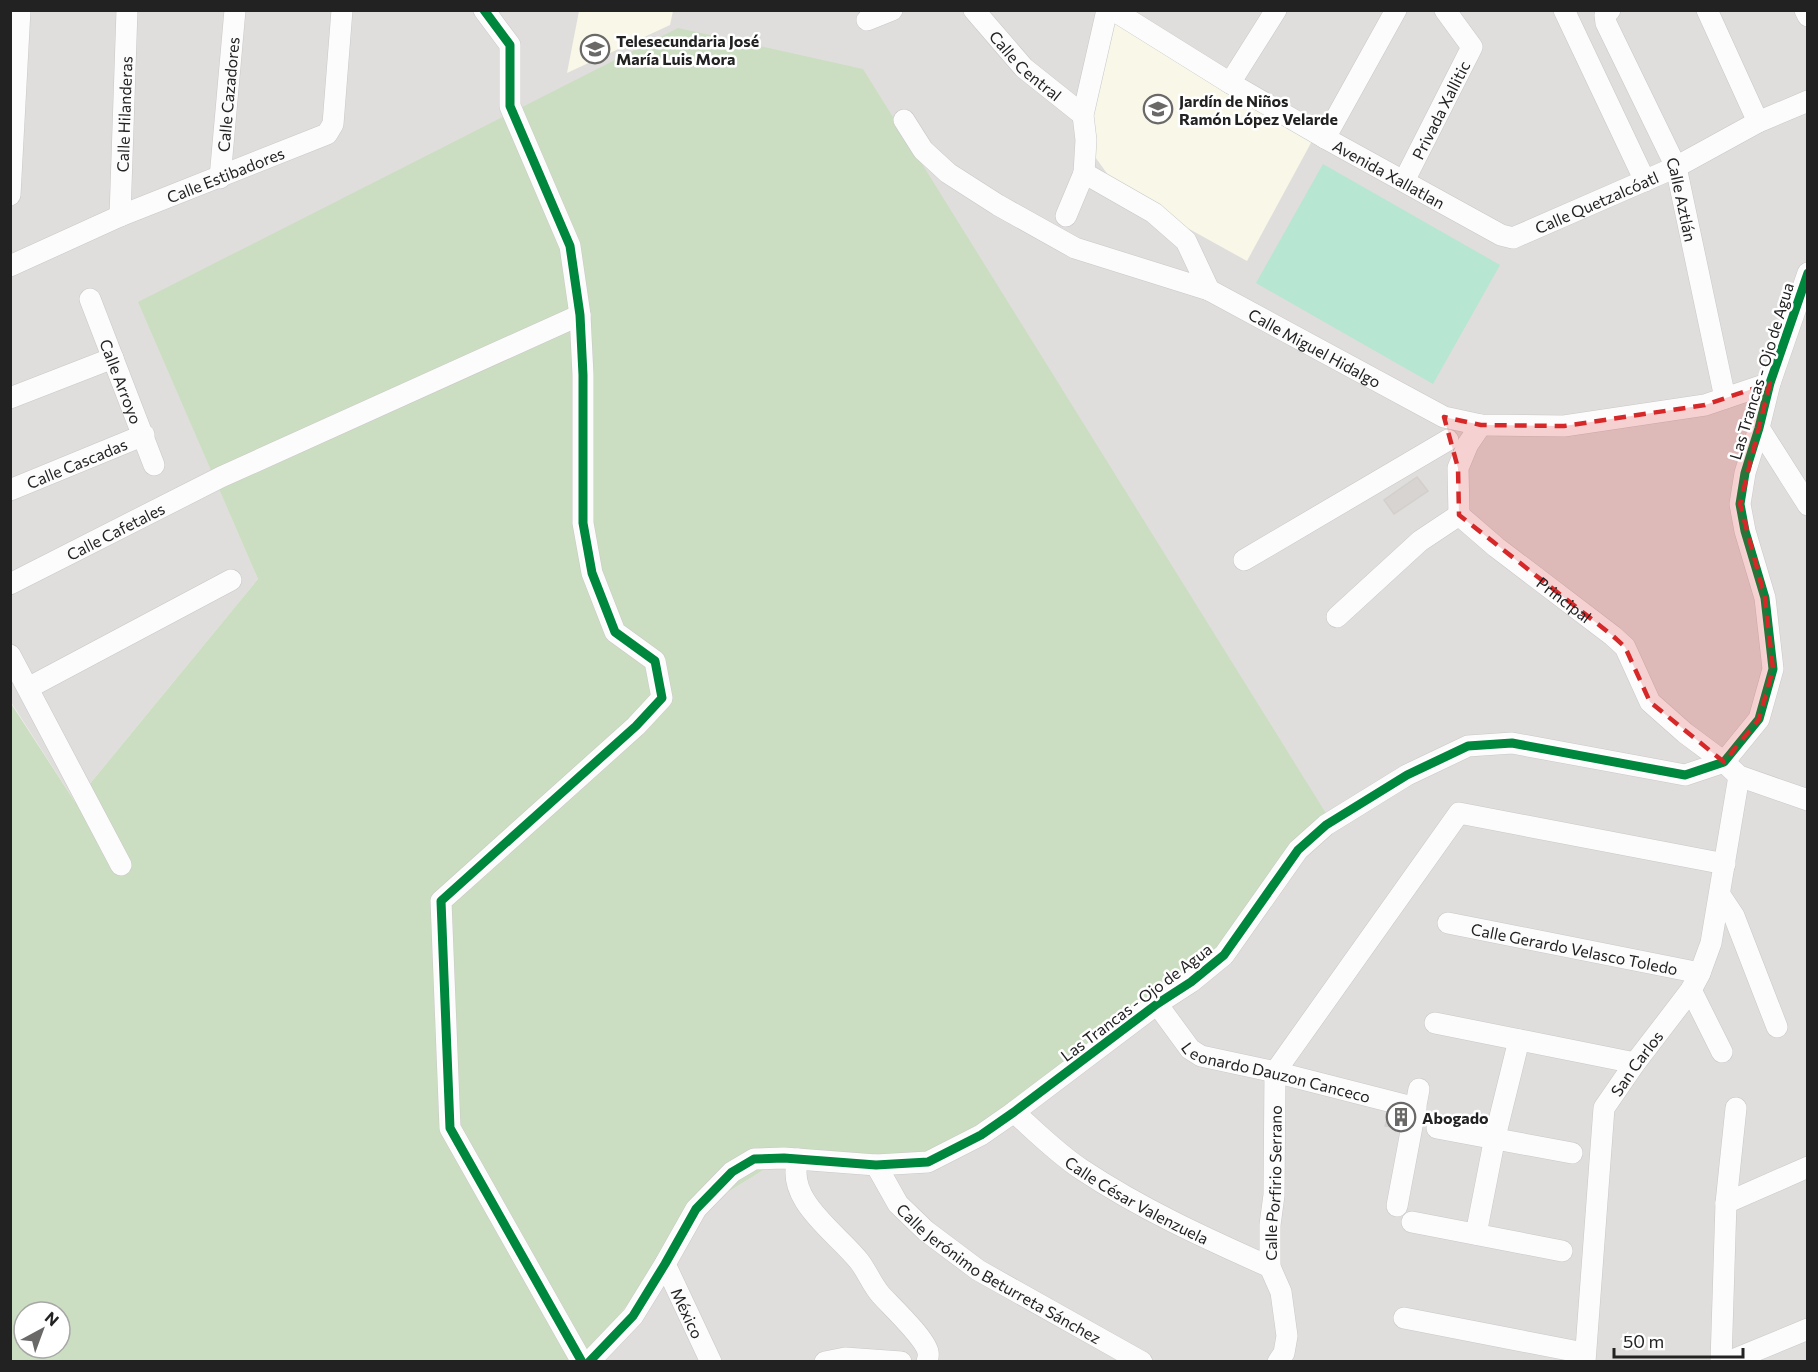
<svg xmlns="http://www.w3.org/2000/svg" width="1818" height="1372" viewBox="0 0 1818 1372" font-family="Commissioner,sans-serif">
<rect width="100%" height="100%" fill="#f0eeeb"/>
<!-- residential -->
<polygon fill="#dfdedc" points="11,11 1807,11 1807,1361 572,1361 590,1352 705,1206 780,1160 139,303 258,579 75,802 11,702"/>
<!-- education -->
<g fill="#f8f7e8">
<polygon points="579,11 579,10 673,11 670,25 567,73"/>
<polygon points="1113,20 1312,141 1247,261 1164,215 1111,179 1093,154 1088,123"/>
</g>
<!-- forest -->
<path fill="#cbdec1" fill-rule="evenodd" d="M678,28L863,69L1327,815L1214,972L937,1157L780,1160L705,1206L590,1352L572,1361H11L10,702L75,802L258,579L138,302ZM24,1312H60V1348H24Z"/>
<!-- pitch -->
<polygon fill="#b7e6d2" points="1323,164 1500,265 1433,384 1256,283"/>
<!-- building -->
<g fill="#d7d4d2" stroke="#d3d0cc" stroke-width="1.5">
<polygon points="1417,477 1428,491 1394,514 1384,500"/>
<polygon points="1389,1114 1401,1117 1399,1128 1385,1126"/>
</g>
<g fill="none" stroke-linecap="round" stroke-linejoin="round">
<!-- minor casing -->
<g stroke="#c9c8c7" stroke-width="22">
<g id="minor">
<polyline points="484,10 510,45 510,106 570,246 580,315 583,375 583,523 592,573 615,632 655,661 662,698 636,726 441,901 450,1128 582,1362"/>
<path id="s1" d="M974,10L1024,68L1083,115"/>
<polyline points="1107,10 1083,115 1086,140 1084,173 1154,213 1186,241 1209,290"/>
<path id="s2" d="M1113,10L1230,83L1325,138L1501,235L1513,238L1676,167L1758,122L1808,101"/>
<polyline points="1564,10 1645,181"/>
<path id="s3" d="M1610,10L1605,15L1606,23L1676,167L1725,398"/>
<polyline points="1707,10 1758,122"/>
<polyline points="1805,10 1808,16"/>
<polyline points="867,20 892,10"/>
<polyline points="1230,83 1276,10"/>
<path id="s4" d="M904,120L923,150L948,173L998,205L1075,248L1209,290L1444,417L1481,425L1564,426L1705,405L1770,383"/>
<polyline points="1325,138 1396,10"/>
<path id="s5" d="M220,178L235,10"/>
<path id="s6" d="M1404,181L1472,47L1445,10"/>
<polyline points="10,195 20,10"/>
<path id="s7" d="M120,216L127,10"/>
<polyline points="1066,216 1084,173"/>
<path id="s8" d="M10,266L120,216L327,134L333,124L342,10"/>
<path id="s9" d="M90,299L154,465"/>
<polyline points="10,398 113,358"/>
<path id="s10" d="M1481,425L1468,444L1458,468L1459,515L1496,547L1613,636L1625,647L1650,702L1685,733L1724,762L1739,776L1808,800"/>
<polyline points="1759,428 1808,505"/>
<path id="s11" d="M10,490L144,435"/>
<polyline points="1244,560 1448,440"/>
<path id="s12" d="M10,584L221,477L580,315"/>
<polyline points="1337,617 1420,541 1459,515"/>
<polyline points="10,655 121,865"/>
<polyline points="28,688 231,580"/>
<polyline points="1720,895 1734,916 1777,1027"/>
<path id="s13" d="M1448,923L1700,973"/>
<polyline points="1691,990 1722,1052"/>
<path id="s14" d="M1157,1004L1190,1049L1201,1056L1275,1072L1416,1108"/>
<polyline points="1435,1023 1635,1063"/>
<path id="s15" d="M1014,1112C1036,1132 1057,1153 1081,1169C1141,1209 1205,1238 1270,1267"/>
<polyline points="1437,1128 1572,1153"/>
<path d="M798,1159C785,1200 836,1232 859,1261C867,1271 872,1285 881,1295C892,1307 925,1338 928,1352C929,1355 928,1358 927,1362"/>
<path id="s16" d="M876,1165L898,1204L926,1231L978,1270L1142,1362"/>
<polyline points="1726,1203 1808,1167"/>
<polyline points="1397,1206 1419,1089"/>
<polyline points="1412,1222 1562,1251"/>
<polyline points="1476,1234 1495,1137 1519,1040"/>
<path id="s17" d="M665,1264L711,1362"/>
<polyline points="1404,1318 1584,1353"/>
<polyline points="589,1362 633,1316 665,1264 696,1209 732,1172 754,1159 784,1158 876,1165 928,1162 981,1135 1014,1112 1157,1004 1191,982 1224,955 1298,850 1326,825 1407,775 1468,746 1512,743 1685,775 1724,762 1759,719 1773,669 1765,598 1745,531 1740,504 1745,473 1759,428 1770,383 1808,273"/>
<polyline points="825,1362 845,1358 901,1362"/>
<path id="s18" d="M1278,1362L1284,1353L1287,1336L1281,1292L1270,1267V1225L1274,1195L1275,1072L1459,813L1725,864"/>
<path id="s19" d="M1585,1362L1604,1108L1635,1063L1691,990L1700,973L1711,943L1739,776"/>
<polyline points="1721,1362 1726,1203 1736,1108"/>
<polyline points="1728,1362 1808,1329"/>
</g>
</g>
<!-- minor -->
<use href="#minor" stroke="#fdfcfc" stroke-width="21"/>
<!-- cycleway casing -->
<g stroke="#fff" stroke-width="13">
<g id="cycleway">
<polyline points="484,10 510,45 510,106 570,246 580,315 583,375 583,523 592,573 615,632 655,661 662,698 636,726 441,901 450,1128 582,1362"/>
<polyline points="589,1362 633,1316 665,1264 696,1209 732,1172 754,1159 784,1158 876,1165 928,1162 981,1135 1014,1112 1157,1004 1191,982 1224,955 1298,850 1326,825 1407,775 1468,746 1512,743 1685,775 1724,762 1759,719 1773,669 1765,598 1745,531 1740,504 1745,473 1759,428 1770,383 1808,273"/>
</g>
</g>
<!-- cycleway -->
<use href="#cycleway" stroke="#00873e" stroke-width="9"/>
</g>
<!-- marked area -->
<path fill="#d62828" fill-opacity="0.2" stroke="#d62828" stroke-width="4.5" stroke-dasharray="12 8" stroke-linejoin="round" d="M1770,383L1740,504L1765,598L1773,669L1759,719L1724,762L1650,702L1625,647L1613,636L1459,515L1458,468L1444,417L1481,425L1564,426L1705,405Z"/>
<!-- icons -->
<defs>
<g id="school-ring" transform="scale(1.5)"><circle r="9.5" fill="#fff" stroke="#6a6968" stroke-width="1.5"/><path d="M0-5L7-2L0 1L-7-2ZM-4 1L0 2.5L4 1V4Q0 6-4 4Z" fill="#6a6968"/></g>
<g id="building-ring" transform="scale(1.5)"><circle r="9.5" fill="#fff" stroke="#6a6968" stroke-width="1.5"/><path d="M-4-6H4V6H1V3H-1V6H-4ZM-2.5-4.3h1.7v1.8h-1.7ZM.8-4.3h1.7v1.8H.8ZM-2.5-1h1.7V.8h-1.7ZM.8-1h1.7V.8H.8Z" fill="#6a6968"/></g>
</defs>
<g fill-rule="evenodd">
<use href="#school-ring" x="595" y="49"/>
<use href="#school-ring" x="1158" y="109"/>
<use href="#building-ring" x="1401" y="1117"/>
</g>
<g text-anchor="middle" dominant-baseline="central" stroke-width="5" stroke-linejoin="round" paint-order="stroke">
<!-- poi labels -->
<g font-size="16" font-weight="bold" fill="#222" stroke="#fff" text-anchor="start">
<text x="616" y="40">Telesecundaria José<tspan x="616" dy="18">María Luis Mora</tspan></text>
<text x="1179" y="100">Jardín de Niños<tspan x="1179" dy="18">Ramón López Velarde</tspan></text>
<text x="1422" y="1117">Abogado</text>
</g>
<!-- street labels -->
<g font-size="16" fill="#222" stroke="#fff">
<text stroke="none"><textPath href="#s1" startOffset="76">Calle Central</textPath></text>
<text stroke="none"><textPath href="#s5" startOffset="84">Calle Cazadores</textPath></text>
<text stroke="none"><textPath href="#s6" startOffset="80">Privada Xallitic</textPath></text>
<text stroke="none"><textPath href="#s7" startOffset="102">Calle Hilanderas</textPath></text>
<text stroke="none"><textPath href="#s2" startOffset="321">Avenida Xallatlan</textPath></text>
<text stroke="none"><textPath href="#s8" startOffset="234">Calle Estibadores</textPath></text>
<text stroke="none"><textPath href="#s3" startOffset="208">Calle Aztlán</textPath></text>
<text stroke="none"><textPath href="#s2" startOffset="552">Calle Quetzalcóatl</textPath></text>
<text stroke="none"><textPath href="#s4" startOffset="478">Calle Miguel Hidalgo</textPath></text>
<text transform="translate(1761 371) rotate(-73)">Las Trancas - Ojo de Agua</text>
<text stroke="none"><textPath href="#s9" startOffset="88">Calle Arroyo</textPath></text>
<text stroke="none"><textPath href="#s11" startOffset="72">Calle Cascadas</textPath></text>
<text stroke="none"><textPath href="#s12" startOffset="118">Calle Cafetales</textPath></text>
<text stroke="none"><textPath href="#s10" startOffset="231">Principal</textPath></text>
<text stroke="none"><textPath href="#s13" startOffset="129">Calle Gerardo Velasco Toledo</textPath></text>
<text transform="translate(1136 1002) rotate(-37)">Las Trancas - Ojo de Agua</text>
<text stroke="none"><textPath href="#s19" startOffset="310">San Carlos</textPath></text>
<text stroke="none"><textPath href="#s14" startOffset="146">Leonardo Dauzon Canceco</textPath></text>
<text stroke="none"><textPath href="#s18" startOffset="184">Calle Porfirio Serrano</textPath></text>
<text stroke="none"><textPath href="#s15" startOffset="152">Calle César Valenzuela</textPath></text>
<text stroke="none"><textPath href="#s16" startOffset="168">Calle Jerónimo Beturreta Sánchez</textPath></text>
<text stroke="none"><textPath href="#s17" startOffset="54">México</textPath></text>
</g>
</g>
<!-- border -->
<rect width="1818" height="1372" fill="none" stroke="#222222" stroke-width="24"/>
<!-- north arrow -->
<g transform="translate(42 1330) rotate(41)"><circle r="28" fill="#ffffff" stroke="#a7a7a7" stroke-width="1.5"/>
<path d="M0-4.5L10 22L0 15L-10 22Z" fill="#6a6968"/>
<text y="-9" font-size="16" font-weight="bold" text-anchor="middle" fill="#222222">N</text>
</g>
<!-- scale -->
<path d="M1614 1348v9h129v-9" fill="none" stroke="#222222" stroke-width="3"/>
<text x="1623" y="1348" font-size="18" fill="#222222" stroke="#ffffff" stroke-width="4.5" paint-order="stroke">50 m</text>
</svg>
